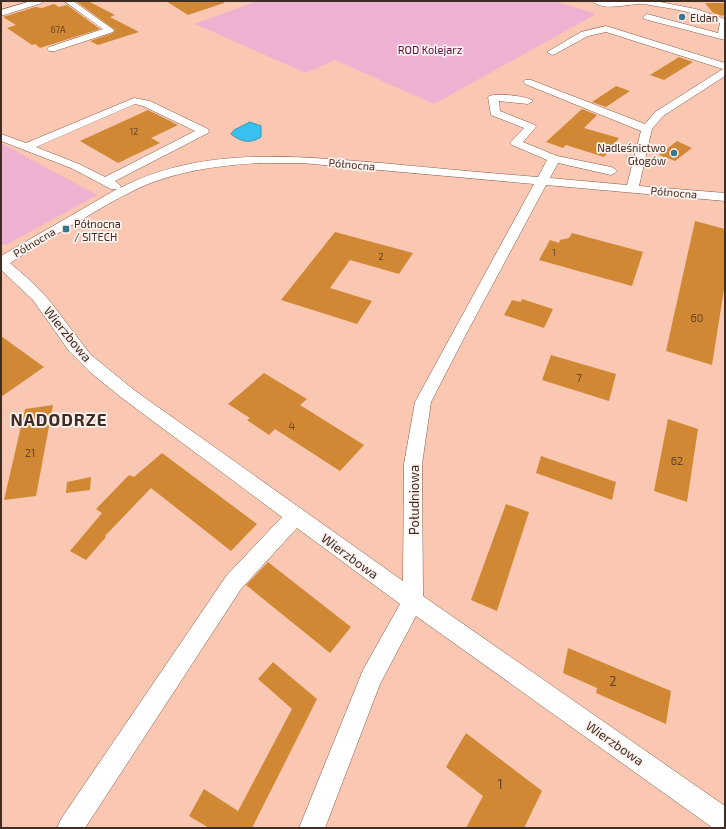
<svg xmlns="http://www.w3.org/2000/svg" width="726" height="829" viewBox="0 0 726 829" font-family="'Exo 2',sans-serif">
<rect width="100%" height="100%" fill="#fac8b2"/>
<!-- green -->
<g fill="#edb1d1">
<polygon points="257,1 554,1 596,14 434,104 335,60 306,73 195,24"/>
<polygon points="1,143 97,195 6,245 1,244"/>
</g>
<!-- water -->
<path fill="#36c1ef" stroke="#3994b2" d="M250,122L261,126V137C250,144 241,142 231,134L234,130Z"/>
<!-- building -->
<g fill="#d18834">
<polygon points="80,1 88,1 115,15 110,17 139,32 98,45 90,41 113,33 115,30 77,2"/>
<polygon points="166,1 224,1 224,3 188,15"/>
<polygon points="705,3 725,3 725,14 722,16 713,13"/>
<polygon points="54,4 59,7 67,5 100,29 40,48 35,44 32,45 7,28 16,25 3,17 35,7 42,8"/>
<polygon points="679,57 693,62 664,80 650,75"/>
<polygon points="616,86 630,91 606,107 592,102"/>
<polygon points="582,109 597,115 584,128 619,138 604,157 566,145 563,148 546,142"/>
<polygon points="148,110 178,125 151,138 160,143 118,163 80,141"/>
<polygon points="677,141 692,148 675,161 659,155"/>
<polygon points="695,221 725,229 725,283 712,365 666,351"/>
<polygon points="335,232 413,253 399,274 350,260 330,288 372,301 357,324 281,300"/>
<polygon points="572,233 643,252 632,286 539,260 550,240 559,243 560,240 569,238"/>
<polygon points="522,299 553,309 544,328 504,315 512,300 521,302"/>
<polygon points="1,336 44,367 1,397"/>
<polygon points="551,355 616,374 609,401 542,380"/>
<polygon points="264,373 307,399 300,405 364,445 340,471 275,429 269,435 247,420 250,418 228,404"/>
<polygon points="53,405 36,496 4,500 25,409"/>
<polygon points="668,419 698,429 687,502 654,491"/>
<polygon points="162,453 257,524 231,551 151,488 105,536 106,537 86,560 70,551 102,513 96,509 129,475 134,477"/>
<polygon points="541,456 616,482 612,500 536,473"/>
<polygon points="91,477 90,490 66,493 67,482"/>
<polygon points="506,504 529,512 497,611 471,600"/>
<polygon points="268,562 351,627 330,653 246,585"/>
<polygon points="568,648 671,691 666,724 596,693 597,688 563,673"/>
<polygon points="273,662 317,699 252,828 209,828 189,816 204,789 238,811 292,709 258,679"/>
<polygon points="466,733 542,791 524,828 466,828 483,796 446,767"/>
</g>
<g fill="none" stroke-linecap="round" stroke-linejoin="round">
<!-- minor casing -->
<g stroke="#865a46" stroke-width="1">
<g id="minor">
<polygon points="31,1 43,1 42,3 1,16 1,10"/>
<polygon points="64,1 73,1 114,30 113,32 55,51 49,51 47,49 49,47 103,29"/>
<path d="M592,1H655L696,9L725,19V40L644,19L643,17L647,14L718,33L720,23C699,14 678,9 655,6C649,5 642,3 637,4C624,5 603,11 592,1Z"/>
<path d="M606,26L725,63V76L663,116L652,129L639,186L725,193V201L546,185L463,340L431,402L422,464L423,596L725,806V828H713L416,616L380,684L325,828H299L363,670L400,604L297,528L241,589L85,828H57L61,819L227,575L282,517L122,398L91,373L69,351L33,300L1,270V256L117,189H111L71,168L1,141V134L26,143L134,98L150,101L208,129L209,131L208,133L115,181L121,186L120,188C202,146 293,156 381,163C434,168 486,173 538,177L547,160L512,145L510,143L524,128L491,115L488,97C493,92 528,96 533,101L528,104L499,101L500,111L535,125L536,127L523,142L557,156L611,167L615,169L617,171L615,173L611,175L558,163L550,178L627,185L641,131L525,84L523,82L525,80H531L645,124L655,112L723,69L606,32L588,36L555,54L552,55L547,52L581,32ZM135,104L143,106L195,131L105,177L79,164L36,147ZM259,163H302L534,184L415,402L404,464L403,581L134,390L90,354L49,300L32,282L10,263C35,247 60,232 86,217C110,203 133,189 159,180C192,169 225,165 259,163Z"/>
</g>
</g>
<!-- minor -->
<use href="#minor" fill="#fff" fill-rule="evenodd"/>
</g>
<!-- markers -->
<g fill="#39758d" stroke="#fef3ef" stroke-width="1.5">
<circle cx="682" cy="17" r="4"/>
<circle cx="674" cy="153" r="4"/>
<rect x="62" y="225" width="8" height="8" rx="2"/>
</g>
<g text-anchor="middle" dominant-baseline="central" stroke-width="3.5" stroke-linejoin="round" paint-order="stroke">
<!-- far-number labels -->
<g font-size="9" fill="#644327">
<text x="58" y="29">67A</text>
<text x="134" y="131">12</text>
<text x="554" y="252">1</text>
<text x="381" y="256">2</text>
</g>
<!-- far-poi labels -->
<g font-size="11" fill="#3f2c23" stroke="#fef3ef" text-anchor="start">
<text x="690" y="17">Eldan</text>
<text x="666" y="147" text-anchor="end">Nadleśnictwo<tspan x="666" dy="13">Głogów</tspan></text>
<text x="74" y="223">Północna<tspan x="74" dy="13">/ SITECH</tspan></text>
</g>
<!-- far-park labels -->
<g font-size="11" fill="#5d0741" stroke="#fef3ef">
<text x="430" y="49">ROD Kolejarz</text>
</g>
<!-- far-street labels -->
<g font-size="11" fill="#3f2c23" stroke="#fef3ef">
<text transform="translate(352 164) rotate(5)">Północna</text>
<text transform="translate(674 192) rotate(5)">Północna</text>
<text transform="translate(34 242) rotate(-31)">Północna</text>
</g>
<!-- number labels -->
<g font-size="11" fill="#644327">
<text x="697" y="317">60</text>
<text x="579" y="377">7</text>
<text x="292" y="425">4</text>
<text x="30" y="452">21</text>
<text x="677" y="460">62</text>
</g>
<!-- street labels -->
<g font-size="13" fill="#3f2c23" stroke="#fef3ef">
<text transform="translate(68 334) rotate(51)">Wierzbowa</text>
<text transform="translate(414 500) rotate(-90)">Południowa</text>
<text transform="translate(350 556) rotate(36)">Wierzbowa</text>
<text transform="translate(615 743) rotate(35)">Wierzbowa</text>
</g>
<!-- near-number labels -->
<g font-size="13" fill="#644327">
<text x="613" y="681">2</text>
<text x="500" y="784">1</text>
</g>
<!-- district labels -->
<g font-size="17" font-weight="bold" letter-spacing="1" fill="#3f2c23" stroke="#fef3ef">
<text x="59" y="419">NADODRZE</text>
</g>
</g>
<!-- border -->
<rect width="726" height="829" fill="none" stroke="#3f2c23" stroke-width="4"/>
</svg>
